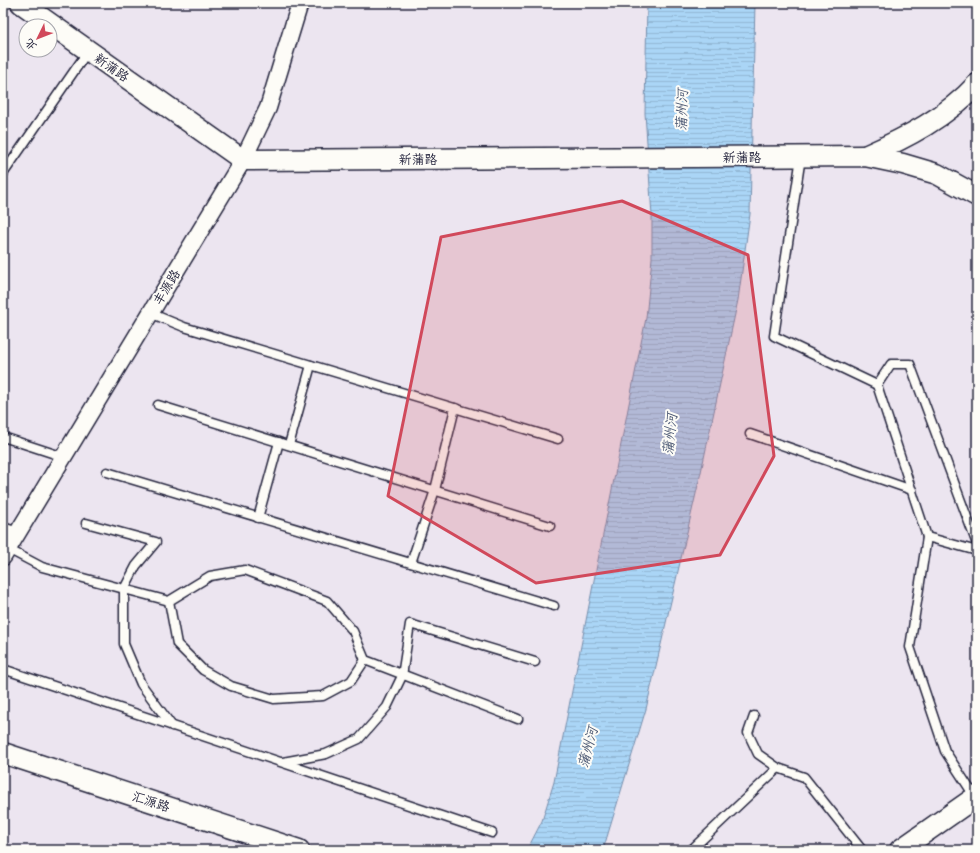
<svg xmlns="http://www.w3.org/2000/svg" width="980" height="853" viewBox="0 0 980 853" font-family="'Patrick Hand','LXGW WenKai TC',sans-serif">
<defs>
<pattern id="water-rules" width="6" height="5" patternUnits="userSpaceOnUse"><rect width="6" height="5" fill="#aad5f6"/><path d="M0 2.5h6" fill="none" stroke="#92b7d4"/></pattern>
</defs>
<rect width="100%" height="100%" fill="#ece5f0"/>
<filter id="ink" filterUnits="userSpaceOnUse"><feTurbulence type="fractalNoise" baseFrequency=".025" numOctaves="2"/><feDisplacementMap in="SourceGraphic" scale="8" xChannelSelector="R" yChannelSelector="G"/><feConvolveMatrix kernelMatrix="1 2 1 2 8 2 1 2 1" color-interpolation-filters="sRGB"/></filter>
<g filter="url(#ink)">
<!-- water -->
<polygon fill="url(#water-rules)" stroke="#748dab" points="647,3 755,3 750,214 738,300 701,472 646,709 603,850 527,850 542,821 554,782 646,318 652,258 652,216 645,113"/>
<g fill="none" stroke-linecap="round" stroke-linejoin="round">
<!-- service casing -->
<g stroke="#22223b" stroke-width="11">
<g id="service">
<polyline points="801,157 774,336 877,385"/>
<polyline points="3,174 88,51"/>
<polyline points="150,313 184,327 558,439"/>
<polyline points="158,405 550,526"/>
<polyline points="750,434 912,490"/>
<polyline points="3,437 64,457"/>
<polyline points="289,445 311,365"/>
<polyline points="107,472 554,606"/>
<polyline points="258,518 279,442"/>
<polyline points="86,523 156,542 136,566 124,589 124,644 141,684 172,726"/>
<polyline points="3,527 18,532"/>
<polyline points="927,537 977,551"/>
<polyline points="8,549 42,567 169,601 210,576 245,570 327,601 353,631 365,660 518,719"/>
<polyline points="411,563 435,490 455,408"/>
<polyline points="169,601 177,644 203,670 231,686 274,699 323,696 351,681 365,660"/>
<polyline points="3,669 492,833"/>
<polyline points="754,716 748,733 758,754 778,768 804,777 862,850"/>
<polyline points="283,762 326,754 359,739 387,707 402,676 410,624 535,662"/>
<polyline points="975,797 945,751 910,647 927,537 877,385 891,364 910,364 977,544"/>
<polyline points="691,850 778,768"/>
</g>
</g>
<!-- minor casing -->
<g stroke="#22223b" stroke-width="19">
<polyline id="minor" points="3,557 243,160 268,108 300,3"/>
</g>
<!-- tertiary casing -->
<g stroke="#22223b" stroke-width="23">
<g id="tertiary">
<polyline points="21,3 243,160 865,156 903,164 937,174 977,196"/>
<path d="M865,156C906,138 947,117 977,84"/>
<polyline points="3,753 299,850"/>
<polyline points="900,850 977,796"/>
</g>
</g>
<!-- service -->
<use href="#service" stroke="#fdfcf7" stroke-width="8"/>
<!-- minor -->
<use href="#minor" stroke="#fdfcf7" stroke-width="16"/>
<!-- tertiary -->
<use href="#tertiary" stroke="#fdfcf7" stroke-width="20"/>
</g>
</g>
<!-- marked area -->
<path fill="#d1495b" fill-opacity="0.2" stroke="#d1495b" stroke-width="3" stroke-linejoin="round" d="M622,201L748,255L774,456L720,555L536,583L388,496L441,237Z"/>
<g text-anchor="middle" dominant-baseline="central" stroke-width="4" stroke-linejoin="round" paint-order="stroke">
<!-- street labels -->
<g font-size="13" fill="#22223b" stroke="#fdfcf7">
<text transform="translate(112 67) rotate(35)">新蒲路</text>
<text x="742" y="157">新蒲路</text>
<text x="418" y="159">新蒲路</text>
<text transform="translate(166 287) rotate(-59)">丰源路</text>
<text transform="translate(151 801) rotate(18)">汇源路</text>
</g>
<!-- water labels -->
<g font-size="14" font-style="italic" fill="#4b5873" stroke="#fdfcf7">
<text transform="translate(681 110) rotate(-88)">蒲州河</text>
<text transform="translate(669 434) rotate(-84)">蒲州河</text>
<text transform="translate(587 747) rotate(-75)">蒲州河</text>
</g>
</g>
<!-- margin -->
<rect width="980" height="853" fill="none" stroke="#fdfcf7" stroke-width="16"/>
<rect x="8" y="8" width="964" height="837" fill="none" stroke="#22223b" stroke-width="1.5" filter="url(#ink)"/>
<!-- north arrow -->
<g transform="translate(38 38) rotate(227)"><circle r="19" fill="#fdfcf7" stroke="#a5a5ac"/>
<path d="M0-3L7 15L0 10L-7 15Z" fill="#d1495b"/>
<text y="-6" font-size="11" font-weight="bold" text-anchor="middle" fill="#22223b">北</text>
</g>
</svg>
